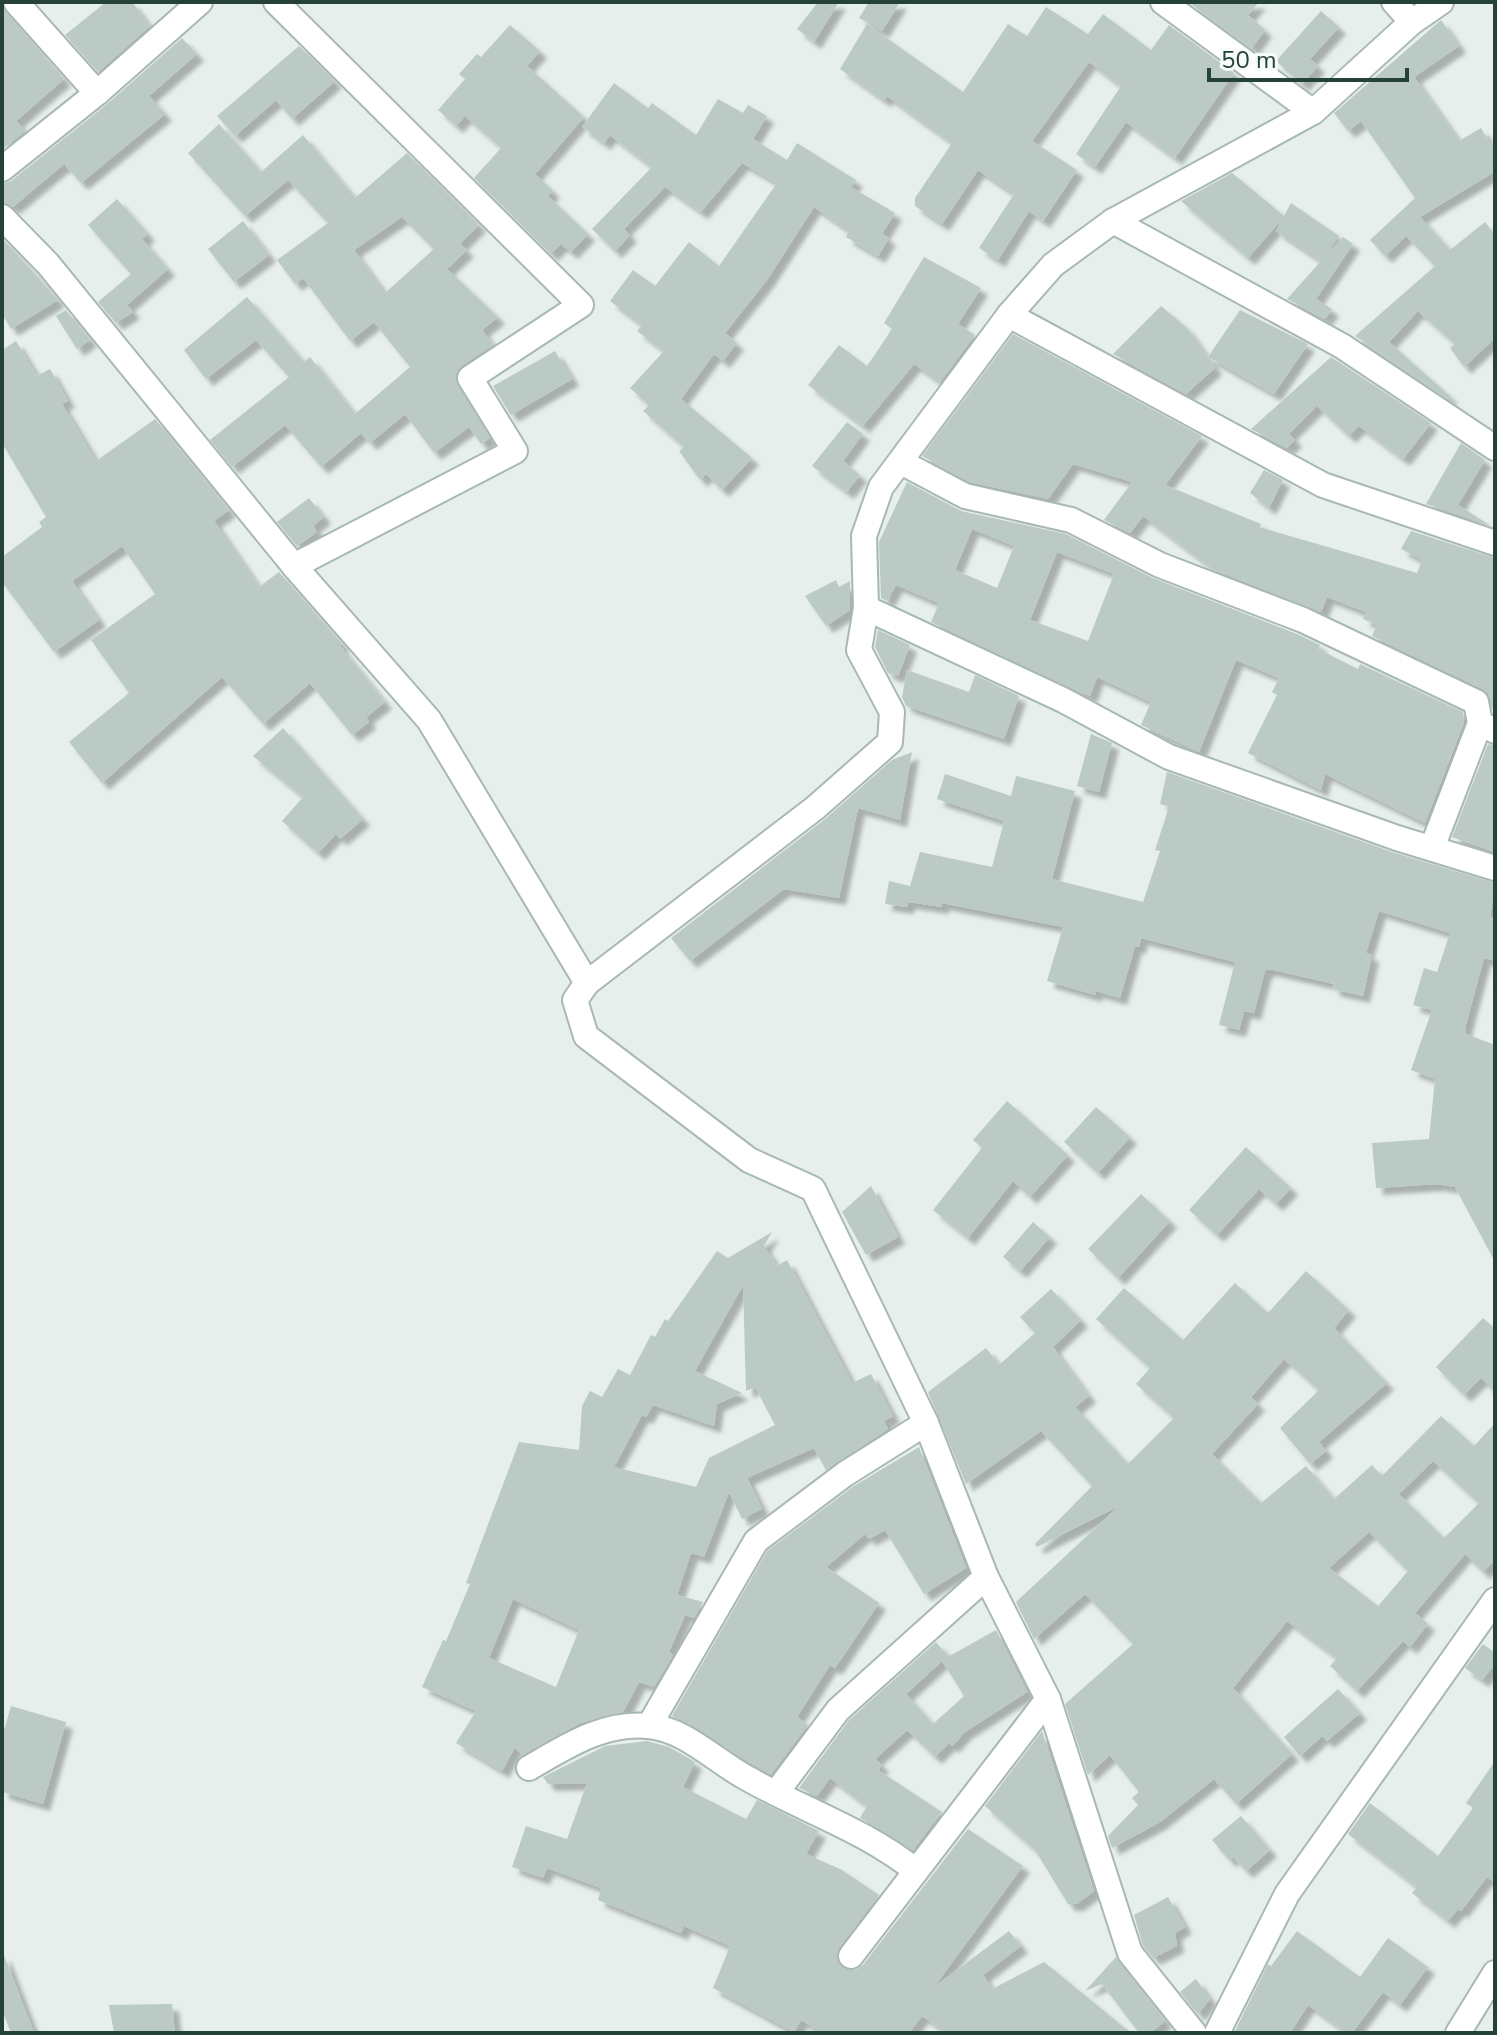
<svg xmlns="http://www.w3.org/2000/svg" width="1497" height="2035" viewBox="0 0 1497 2035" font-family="'Nunito Sans',sans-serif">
<defs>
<filter id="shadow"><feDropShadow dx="7" dy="7" stdDeviation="2" flood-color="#0004"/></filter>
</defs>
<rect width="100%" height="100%" fill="#e6efeb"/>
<!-- building -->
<g fill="#bbcac4" fill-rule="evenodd" filter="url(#shadow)">
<polygon points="106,2 132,2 150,26 98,72 65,35"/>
<polygon points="818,2 839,2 814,42 797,29"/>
<polygon points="869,2 900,2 882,31 859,18"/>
<polygon points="1188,2 1259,2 1248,15 1265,30 1252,48"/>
<polygon points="2,7 64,79 16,121 25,131 2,150"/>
<polygon points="1046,7 1088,34 1103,14 1151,50 1169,25 1234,73 1175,158 1126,122 1095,167 1076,154 1121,86 1089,62 1032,141 1077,170 1043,221 1029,211 998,260 979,248 1014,194 978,170 942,224 915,206 915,198 952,143 887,96 884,100 840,69 867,24 963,92 1008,24 1027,36"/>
<polygon points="1321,11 1339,27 1310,59 1318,66 1302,84 1276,61"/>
<polygon points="1441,20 1459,46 1414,77 1459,141 1481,128 1494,150 1494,172 1420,217 1450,250 1485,222 1495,235 1495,338 1464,367 1450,348 1455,344 1418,311 1389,342 1451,397 1448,399 1355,336 1435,266 1406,236 1385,256 1370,240 1415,198 1361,121 1348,131 1334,113"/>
<polygon points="510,25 540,51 527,66 584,117 535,174 553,191 548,196 588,234 571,252 561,244 551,254 474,178 501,148 465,116 456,126 438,110 465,79 459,74 477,54 481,57"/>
<polygon points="182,38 197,54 149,96 165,114 81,183 64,164 13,207 2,202 2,184 11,181 106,105"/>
<polygon points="299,46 335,81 292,119 276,100 235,136 217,116"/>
<polygon points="614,83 648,108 652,103 696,135 718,99 743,113 748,105 767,116 753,139 787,160 797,143 856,180 851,187 895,213 882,234 889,238 878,256 846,237 849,231 814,207 767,280 725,333 737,343 723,361 714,354 681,399 752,458 722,490 706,474 700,480 679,451 684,447 643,411 649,405 630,388 664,351 637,331 642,325 610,301 633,270 655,286 689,242 719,266 777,183 742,163 701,212 665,187 624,229 630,235 615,251 592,229 652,167 610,135 604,143 582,127"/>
<path d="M219,124L261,172L303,135L355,198L407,153L479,225L460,244L467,250L447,269L498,317L482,330L493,345L461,366L455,378L490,438L481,444L469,427L434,453L405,414L370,443L361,433L321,467L285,425L232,467L210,440L289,377L256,340L206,379L184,350L247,297L304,362L310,357L355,414L410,367L374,322L350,341L303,278L295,284L277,260L328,223L288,180L245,216L188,153ZM402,217L434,249L385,293L354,250Z"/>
<polygon points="1232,173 1284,216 1291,203 1339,236 1324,258 1343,237 1353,244 1316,299 1332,309 1325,319 1287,299 1321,261 1276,231 1283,218 1248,258 1181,201"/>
<polygon points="117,199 148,234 142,239 168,269 127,305 133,312 116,323 98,302 131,274 88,225"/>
<polygon points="243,221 269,255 234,282 208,249"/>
<polygon points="2,238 58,300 11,329 2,314"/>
<polygon points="924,257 981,288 958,324 975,335 940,382 914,364 863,426 808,385 839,345 867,366 892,329 884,323"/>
<polygon points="1161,306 1187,328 1215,368 1186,394 1113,354"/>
<polygon points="66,310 90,340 77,349 56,316"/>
<polygon points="1240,310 1308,344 1274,394 1208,357"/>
<polygon points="1013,334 1202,436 1165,485 1261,524 1259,527 1417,573 1422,560 1401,549 1411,531 1495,558 1495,714 1483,689 1372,636 1377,625 1363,619 1366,612 1327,597 1321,612 1214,570 1143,516 1130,533 1104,520 1132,482 1073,464 1048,499 970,482 922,456"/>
<polygon points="16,341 37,376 50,369 68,401 62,404 96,461 155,419 229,510 214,521 259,587 279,572 342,644 340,646 385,702 366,717 369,722 352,735 310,683 263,724 222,677 102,783 69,742 129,693 91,640 155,594 122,546 72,581 99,620 54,652 2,582 2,557 42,527 39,522 46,517 2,443 2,350"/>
<polygon points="555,351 572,379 511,415 493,386"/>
<polygon points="1331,357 1431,423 1403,459 1359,426 1349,436 1317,406 1289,434 1295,440 1287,448 1251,429"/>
<polygon points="847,422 863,434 843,461 860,475 847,492 812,466"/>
<polygon points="1461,443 1485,460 1458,505 1491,526 1426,504"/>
<polygon points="1264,470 1283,480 1269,508 1250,493"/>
<path d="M907,482L961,511L1066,534L1153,578L1297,634L1320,645L1318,649L1358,669L1360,664L1463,712L1464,722L1425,823L1325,774L1321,790L1248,753L1277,695L1272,692L1279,678L1236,660L1199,752L1141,725L1151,702L1097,677L1090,696L1082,693L931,622L939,603L896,585L887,601L881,598L879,542ZM972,529L1014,546L997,588L955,570ZM1057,552L1114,574L1088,641L1030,620Z"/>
<polygon points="309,498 324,517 313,526 317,532 297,546 277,522"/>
<polygon points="836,580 839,587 850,581 850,610 826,626 805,596"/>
<polygon points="878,630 910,645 898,676 888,673 875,647"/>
<polygon points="907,670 969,692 975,675 1019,696 1004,739 906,706 902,697"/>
<polygon points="283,728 363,819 340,839 336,834 318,853 282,821 303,797 253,756"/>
<polygon points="1091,734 1112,743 1099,792 1077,786"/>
<polygon points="1488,744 1495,746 1495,852 1452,837"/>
<polygon points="912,752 900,820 858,808 839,898 784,889 690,961 671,938 824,820 892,760"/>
<polygon points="1167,772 1392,852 1495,883 1490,917 1495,918 1495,961 1484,958 1465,1028 1466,1034 1495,1045 1495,1262 1455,1187 1437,1184 1376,1188 1372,1143 1429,1139 1435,1079 1411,1070 1432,1010 1413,1005 1424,968 1437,972 1450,933 1379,911 1366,953 1372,955 1363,996 1332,989 1334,984 1269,969 1265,971 1254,1013 1244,1011 1239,1030 1219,1025 1235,962 1141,938 1139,947 1135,946 1120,998 1096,991 1095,995 1047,981 1063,927 942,903 942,907 908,902 907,907 885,904 889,881 910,886 920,852 992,867 1004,821 937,799 945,774 1011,796 1016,776 1075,791 1052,879 1143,902 1160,851 1155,850 1169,807 1160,804"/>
<polygon points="1007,1101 1068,1155 1030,1197 1013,1181 968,1238 933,1210 982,1148 973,1140"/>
<polygon points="1096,1107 1130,1137 1098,1173 1064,1142"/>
<polygon points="1246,1147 1291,1188 1276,1204 1259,1189 1217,1235 1189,1210"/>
<polygon points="871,1186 898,1237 866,1255 842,1212"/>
<polygon points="1141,1194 1170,1221 1118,1278 1088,1249"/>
<polygon points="1033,1222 1050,1237 1020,1271 1003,1257"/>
<path d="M772,1232L764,1246L777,1266L787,1260L852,1383L871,1374L893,1416L884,1421L888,1429L826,1470L814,1448L747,1478L762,1509L742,1519L729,1492L704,1557L691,1553L677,1595L703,1602L694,1618L685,1615L669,1652L673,1655L654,1687L639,1682L623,1712L580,1723L522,1755L515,1747L502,1771L456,1743L476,1711L422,1687L443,1640L446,1641L470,1584L466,1583L519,1442L579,1450L582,1406L590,1391L602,1397L618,1369L630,1375L651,1335L655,1337L665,1319L668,1321L717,1251L728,1258ZM743,1285L746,1391L755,1387L775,1425L709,1458L696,1487L614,1467L642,1415L646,1417L653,1405L714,1426L717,1404L742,1393L695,1371ZM513,1599L579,1630L556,1687L489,1658Z"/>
<path d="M1306,1271L1349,1310L1334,1328L1387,1383L1319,1442L1326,1451L1310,1464L1280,1428L1319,1390L1284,1359L1251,1397L1258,1404L1212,1454L1261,1503L1306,1466L1334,1499L1372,1465L1382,1476L1441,1416L1474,1446L1495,1423V1560L1483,1572L1465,1554L1415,1613L1428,1624L1410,1647L1403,1641L1357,1691L1330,1666L1337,1658L1287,1621L1233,1688L1292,1754L1236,1804L1214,1779L1160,1822L1112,1848L1108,1836L1138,1805L1132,1798L1139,1792L1110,1755L1088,1775L1065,1704L1133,1644L1085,1594L1034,1639L1016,1602L1119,1506L1037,1547L1035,1544L1092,1486L1041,1431L966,1484L928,1392L986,1348L999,1365L1035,1333L1020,1317L1051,1289L1081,1320L1053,1347L1089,1396L1075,1407L1128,1464L1174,1418L1136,1384L1150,1368L1096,1319L1124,1288L1183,1340L1235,1283L1268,1313ZM1433,1461L1479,1503L1444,1538L1399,1494ZM1369,1532L1408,1571L1378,1606L1329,1568Z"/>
<polygon points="1483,1318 1495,1329 1495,1392 1481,1378 1464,1395 1436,1367"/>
<polygon points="919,1447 966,1568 924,1594 885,1530 869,1539 865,1534 826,1567 879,1603 835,1668 830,1665 797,1717 808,1725 771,1774 672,1716 767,1551 854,1486"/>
<path d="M996,1630L1027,1692L965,1732L952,1746L949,1743L935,1757L907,1730L875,1759L882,1765L878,1770L942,1812L913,1850L860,1818L867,1806L830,1778L817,1796L799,1788L849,1720L936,1642L948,1656L944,1659ZM942,1661L964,1696L933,1724L906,1694Z"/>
<polygon points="1483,1644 1495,1653 1495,1664 1482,1680 1465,1668"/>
<polygon points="1338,1689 1360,1713 1327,1741 1322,1736 1300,1756 1284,1737"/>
<polygon points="11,1706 66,1722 43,1804 2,1792 2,1737"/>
<polygon points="1042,1731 1094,1891 1077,1904 1068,1904 1035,1850 985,1806"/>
<polygon points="647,1741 669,1747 695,1762 683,1787 746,1819 757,1800 819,1831 806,1854 842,1870 879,1895 839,1948 837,1961 843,1968 856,1970 863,1965 968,1829 1023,1866 934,1987 1009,1931 1021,1946 983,1975 992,1989 1044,1962 1131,2033 947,2033 922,2016 909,2033 823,2033 801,2020 794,2032 713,1988 730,1946 684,1926 681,1933 598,1900 601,1888 547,1868 543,1878 512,1867 526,1826 567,1839 587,1783 548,1784 543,1777 605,1746"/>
<polygon points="1495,1761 1495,1883 1487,1877 1461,1911 1458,1909 1448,1921 1412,1893 1417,1887 1348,1834 1370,1803 1438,1856 1473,1808 1466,1803"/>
<polygon points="1241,1816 1270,1850 1246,1871 1233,1857 1229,1860 1212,1840"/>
<polygon points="1168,1897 1185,1927 1175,1933 1177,1946 1153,1958 1143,1946 1134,1915"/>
<polygon points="1297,1931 1360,1977 1388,1938 1428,1967 1400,2005 1383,1992 1352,2033 1347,2033 1308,2005 1290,2033 1234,2033 1268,1964 1271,1966"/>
<polygon points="2,1955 4,1955 34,2033 11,2033 2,2010"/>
<polygon points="1116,1957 1165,2021 1150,2033 1139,2033 1102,1984 1085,1991"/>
<polygon points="1196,1979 1210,1999 1198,2014 1180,1992"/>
<polygon points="172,2004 175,2033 114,2033 109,2005"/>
</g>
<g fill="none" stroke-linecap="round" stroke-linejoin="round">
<!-- minor casing -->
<g stroke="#a8b8b2" stroke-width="28">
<g id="minor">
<polyline points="16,2 97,93"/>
<polyline points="276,2 581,305 470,378 515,451 294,566"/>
<polyline points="1163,2 1313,112"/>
<polyline points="1394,2 1412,22"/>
<polyline points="2,169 97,93 200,2"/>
<polyline points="2,217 48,264 294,566 429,720 587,983"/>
<polyline points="1113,221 1342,346 1495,448"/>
<polyline points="1009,315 1323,485 1495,543"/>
<polyline points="901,462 965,496 1071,520 1160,565 1303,620 1476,702 1480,723 1495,731"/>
<polyline points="866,608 1063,700 1169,757 1397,838 1495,868"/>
<polyline points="1432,848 1480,723"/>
<polyline points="649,1726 756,1541 845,1474 926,1423"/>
<path d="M529,1768C567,1746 603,1722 648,1726C685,1729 714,1760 745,1777C802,1810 864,1829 916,1871"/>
<polyline points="776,1793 838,1710 986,1577"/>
<polyline points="851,1956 1048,1699"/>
<polyline points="1194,2033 1130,1953 1048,1699 986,1577 926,1423 813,1189 749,1160 586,1036 575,1000 587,983 815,808 890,742 892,712 859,650 866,608 864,536 881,487 1009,315 1053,265 1113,221 1313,112 1412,22 1441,2"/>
<polyline points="1217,2033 1287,1894 1495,1600"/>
<polyline points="1458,2033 1495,1973"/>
</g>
</g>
<!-- minor -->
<use href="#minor" stroke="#fff" stroke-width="24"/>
</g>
<!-- border -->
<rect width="1497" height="2035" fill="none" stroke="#24423a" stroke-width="8"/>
<!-- scale -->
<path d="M1209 68v12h198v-12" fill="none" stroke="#24423a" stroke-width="4"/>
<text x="1221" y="68" font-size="24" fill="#24423a" stroke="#f7fbf9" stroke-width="6" paint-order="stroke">50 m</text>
</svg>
